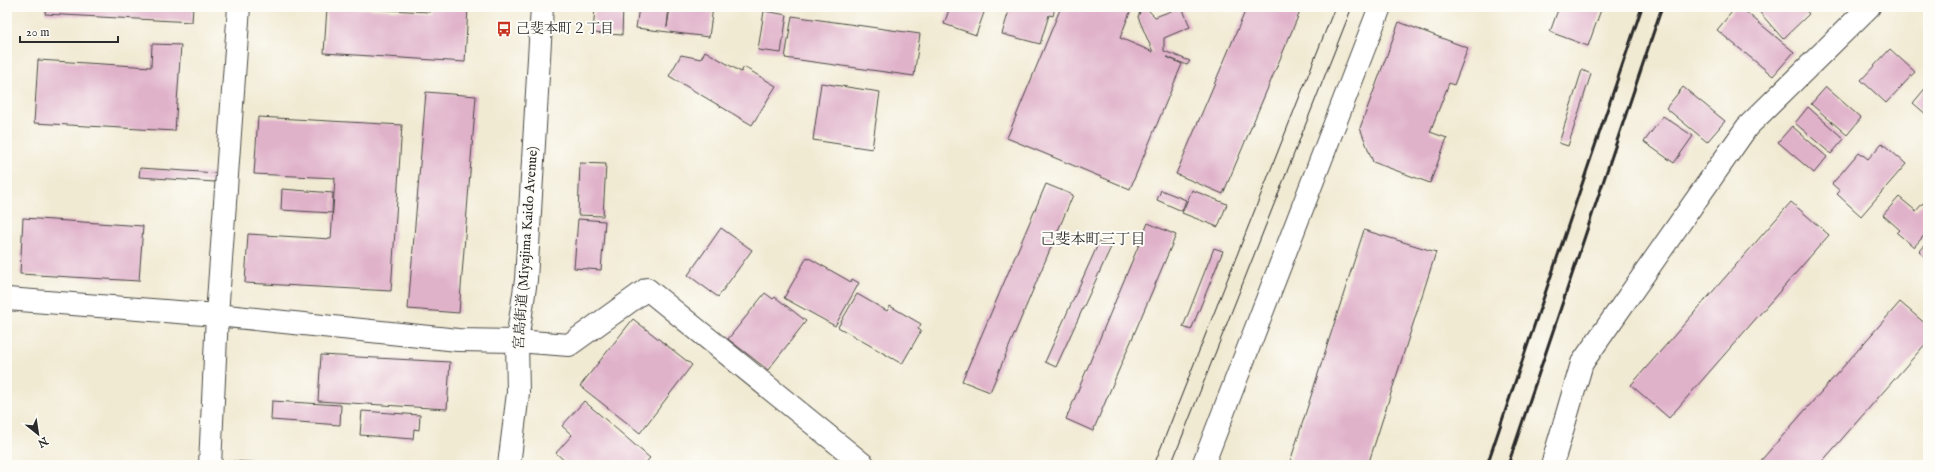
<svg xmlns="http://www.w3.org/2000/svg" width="1935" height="472" viewBox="0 0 1935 472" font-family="'IM FELL English','Noto Serif JP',serif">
<rect width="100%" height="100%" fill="#fdfcf7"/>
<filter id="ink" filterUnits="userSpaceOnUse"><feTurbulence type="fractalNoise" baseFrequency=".025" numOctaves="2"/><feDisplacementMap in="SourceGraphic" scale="8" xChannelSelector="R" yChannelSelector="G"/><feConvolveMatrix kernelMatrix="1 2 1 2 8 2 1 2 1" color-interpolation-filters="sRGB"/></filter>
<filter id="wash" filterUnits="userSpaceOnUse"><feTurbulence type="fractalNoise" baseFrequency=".012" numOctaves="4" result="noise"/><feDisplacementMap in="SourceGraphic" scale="16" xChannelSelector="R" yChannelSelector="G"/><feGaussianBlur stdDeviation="0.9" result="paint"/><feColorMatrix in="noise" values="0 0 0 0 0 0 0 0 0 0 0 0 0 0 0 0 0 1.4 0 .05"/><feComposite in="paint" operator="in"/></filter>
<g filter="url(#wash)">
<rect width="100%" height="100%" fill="#f1ead3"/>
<g id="blocks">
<!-- building -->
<g fill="#e0b2ca">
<polygon points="46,7 193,7 192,22 45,14"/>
<polygon points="327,7 430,12 431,7 468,7 465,62 324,53"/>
<polygon points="595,7 623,7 622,35 593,33"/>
<polygon points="639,7 669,7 667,27 670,7 713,7 709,37 636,28"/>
<polygon points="950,7 986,7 976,35 944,24"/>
<polygon points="1010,7 1055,7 1053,16 1049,15 1040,44 1002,34"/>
<polygon points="1061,7 1132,7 1120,38 1153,52 1138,17 1142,7 1145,7 1155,17 1182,7 1190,27 1164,38 1164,51 1190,61 1187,65 1167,57 1182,64 1130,189 1007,138"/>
<polygon points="1247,7 1302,7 1223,194 1176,174"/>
<polygon points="1559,7 1602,7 1588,46 1550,32"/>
<polygon points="1736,7 1740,7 1794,52 1773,76 1717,30"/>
<polygon points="1755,7 1803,7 1809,14 1783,39"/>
<polygon points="764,11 787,15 781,53 758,50"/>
<polygon points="792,16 920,34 914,76 785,58"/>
<polygon points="1399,22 1468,48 1454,85 1449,83 1430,132 1447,138 1430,183 1373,162 1360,128"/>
<polygon points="152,44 181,45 175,131 34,123 38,60 151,67"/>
<polygon points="1890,49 1915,72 1886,103 1861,80"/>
<polygon points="705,51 741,72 744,67 776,86 752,125 669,76 681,55 701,59"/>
<polygon points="1582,70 1591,74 1568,146 1559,143"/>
<polygon points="821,83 880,92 872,149 813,140"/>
<polygon points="1928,85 1928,116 1913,103"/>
<polygon points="1683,87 1725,121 1707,142 1666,108"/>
<polygon points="1826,87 1861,118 1847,135 1811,104"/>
<polygon points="426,92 476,96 459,313 408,309"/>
<polygon points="1808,107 1844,139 1831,154 1795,123"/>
<polygon points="1663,116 1693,136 1674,163 1644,142"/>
<polygon points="258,117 402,125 391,291 245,283 248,234 331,239 335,178 254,174"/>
<polygon points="1792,126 1827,157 1814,173 1778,142"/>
<polygon points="1882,143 1906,164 1861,216 1837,194 1840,191 1832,184 1859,152 1868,159"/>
<polygon points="580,163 606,164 603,216 578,215"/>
<polygon points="140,168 216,173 215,182 139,177"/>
<polygon points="1046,184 1073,195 990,392 962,381"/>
<polygon points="282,189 333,193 332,213 281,210"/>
<polygon points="1161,190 1186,200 1182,211 1157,200"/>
<polygon points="1192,190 1227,204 1218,227 1182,213"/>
<polygon points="1899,197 1916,211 1923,203 1928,207 1928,231 1914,247 1897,233 1900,230 1883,215"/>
<polygon points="1791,202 1829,235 1669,418 1631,385"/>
<polygon points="23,218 143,226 139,281 20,274"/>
<polygon points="578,219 605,221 601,270 574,268"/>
<polygon points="1148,223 1176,235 1093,431 1066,419"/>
<polygon points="721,228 752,250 718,297 688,275"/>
<polygon points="1364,230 1436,252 1368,465 1289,465"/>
<polygon points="1099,242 1111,247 1056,367 1045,362"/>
<polygon points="1928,242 1928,259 1919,252"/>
<polygon points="1214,248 1223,251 1191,330 1183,327"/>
<polygon points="807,257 851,282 852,279 859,283 835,326 784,298"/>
<polygon points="765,293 773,299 775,297 806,321 768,370 728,339"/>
<polygon points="857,294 887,311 890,306 921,324 918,329 921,331 902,364 838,327"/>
<polygon points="1900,302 1928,326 1928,341 1819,465 1757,465"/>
<polygon points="633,319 692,365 640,433 580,386"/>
<polygon points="321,355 450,362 447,409 318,401"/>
<polygon points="272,401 341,405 340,425 271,420"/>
<polygon points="584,401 650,458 643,465 569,465 556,453 572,435 562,426"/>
<polygon points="362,411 420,415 419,430 414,429 413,439 360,435"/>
<polygon points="233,461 280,464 280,465 233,465"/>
</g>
</g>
</g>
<g filter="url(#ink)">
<use href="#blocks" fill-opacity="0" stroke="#494844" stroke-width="1"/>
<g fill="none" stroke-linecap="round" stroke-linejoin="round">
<!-- minor casing -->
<g stroke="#494844" stroke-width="24">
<g id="minor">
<polyline points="7,299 217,315 458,340 517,341 569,345 647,289 864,465"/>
<polyline points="210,465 217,315 239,7"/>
<polyline points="509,465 518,393 517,341 526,280 542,7"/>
<polyline points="1203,465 1380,7"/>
<polyline points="1552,465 1582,363 1747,127 1869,7"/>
</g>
</g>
<!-- minor -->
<use href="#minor" stroke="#fff" stroke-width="22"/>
<!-- tram -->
<g stroke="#2b2b2b" stroke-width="1">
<polyline points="1154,465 1335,7"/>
<polyline points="1171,465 1352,7"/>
</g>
<!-- rail -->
<g stroke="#2b2b2b" stroke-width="3">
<polyline points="1487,465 1642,7"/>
<polyline points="1508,465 1662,7"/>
</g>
</g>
</g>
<!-- icons -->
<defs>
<g id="bus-bare" transform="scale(1.2)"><path d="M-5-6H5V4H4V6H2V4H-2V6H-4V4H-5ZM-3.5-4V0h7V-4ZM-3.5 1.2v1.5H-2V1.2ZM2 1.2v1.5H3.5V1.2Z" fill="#c8321e" stroke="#fdfcf7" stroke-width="2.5" paint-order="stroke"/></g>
</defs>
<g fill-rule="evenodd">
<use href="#bus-bare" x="504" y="29"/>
</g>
<g text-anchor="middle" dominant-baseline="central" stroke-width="4" stroke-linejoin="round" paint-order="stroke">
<!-- poi labels -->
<g font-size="14" fill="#2b2b2b" stroke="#fdfcf7" text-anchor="start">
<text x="516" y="29">己斐本町２丁目</text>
</g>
<!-- street labels -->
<g font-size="14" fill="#2b2b2b" stroke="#fdfcf7">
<text transform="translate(526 248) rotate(-86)">宮島街道 (Miyajima Kaido Avenue)</text>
</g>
<!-- neighbourhood labels -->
<g font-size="15" fill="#2b2b2b" stroke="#fdfcf7">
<text x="1093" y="239">己斐本町三丁目</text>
</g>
</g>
<!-- margin -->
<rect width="1935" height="472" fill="none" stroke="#fdfcf7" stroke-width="24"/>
<!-- north arrow -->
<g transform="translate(38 434) rotate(150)" stroke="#fdfcf7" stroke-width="3" paint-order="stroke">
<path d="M0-3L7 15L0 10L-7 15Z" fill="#2b2b2b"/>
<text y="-6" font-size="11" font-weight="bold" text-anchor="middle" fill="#2b2b2b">N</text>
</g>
<!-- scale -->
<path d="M20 36v6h98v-6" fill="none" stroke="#2b2b2b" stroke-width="2"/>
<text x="26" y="36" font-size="12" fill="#2b2b2b" stroke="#fdfcf7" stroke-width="3" paint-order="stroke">20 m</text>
</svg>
